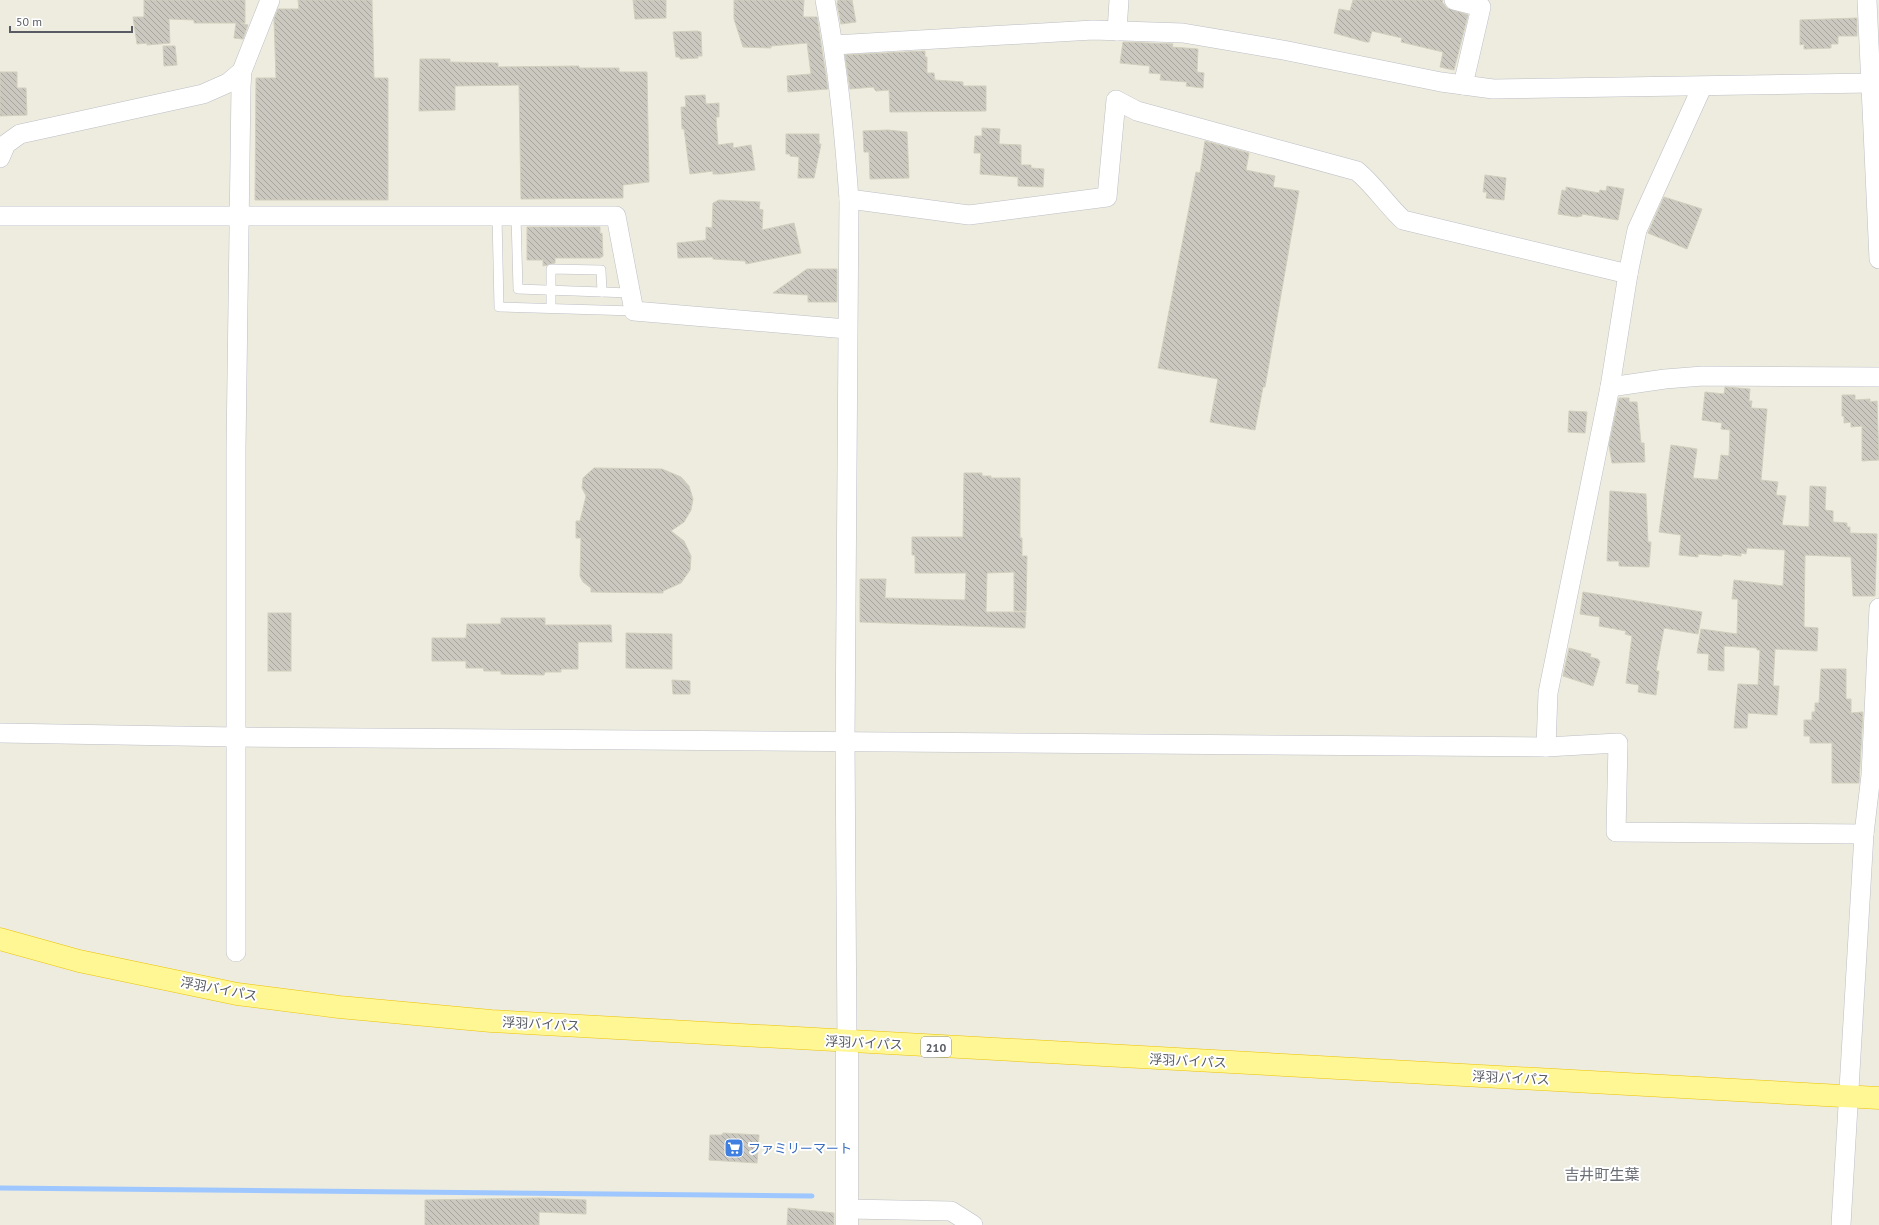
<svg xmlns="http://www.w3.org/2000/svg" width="1879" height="1225" viewBox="0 0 1879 1225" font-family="'PT Sans','Noto Sans JP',sans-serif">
<defs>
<pattern id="building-back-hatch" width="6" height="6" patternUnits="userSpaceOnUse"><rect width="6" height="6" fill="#cac8bf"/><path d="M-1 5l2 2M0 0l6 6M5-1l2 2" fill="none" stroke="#a7a59f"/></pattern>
</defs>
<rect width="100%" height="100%" fill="#edecdf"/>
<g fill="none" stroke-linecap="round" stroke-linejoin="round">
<!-- stream -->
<polyline stroke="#9ec7ff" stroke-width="5" points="0,1188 812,1196"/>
</g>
<!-- building -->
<g fill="url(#building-back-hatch)" stroke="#d2cfbd">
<polygon points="144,0 245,0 245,23 241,23 248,25 243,39 234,38 236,23 194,23 194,20 169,19 170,43 147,45 147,43 137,44 133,17 144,17"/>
<polygon points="298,0 372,0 374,78 388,78 388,200 255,200 256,78 276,78 274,19 278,9 299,9"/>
<polygon points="633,0 666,0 666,18 635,19"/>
<polygon points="734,0 804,0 803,17 817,17 828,89 788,92 787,76 811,74 807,43 771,46 771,48 743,47 734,19"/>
<polygon points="838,0 852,0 856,22 841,24 837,4"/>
<polygon points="1353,0 1443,0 1442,2 1447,8 1468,15 1454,70 1440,67 1443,52 1401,42 1402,38 1372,31 1369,42 1366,42 1334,33 1339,9 1350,11"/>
<polygon points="1857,18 1857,36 1838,36 1838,44 1831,44 1831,48 1804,49 1804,44 1800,45 1800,20"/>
<polygon points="697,31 701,32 702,56 698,56 698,58 680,59 680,57 676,57 673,32"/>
<polygon points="1123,42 1173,44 1172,47 1198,49 1197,72 1204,73 1203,88 1186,86 1187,82 1160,80 1161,74 1149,73 1150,66 1120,63"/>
<polygon points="163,46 175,46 177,65 164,66"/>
<polygon points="925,51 925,57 927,57 927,73 934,73 935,80 963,82 963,86 986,86 986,111 890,112 889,90 876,91 873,87 850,89 845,55"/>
<polygon points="420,59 450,59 450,62 498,63 498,67 579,66 579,68 619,68 619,72 647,72 649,182 623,185 623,198 521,199 519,85 455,86 455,110 419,111"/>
<polygon points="0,72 17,72 17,88 26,88 27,115 0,116"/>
<polygon points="705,95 706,104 719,103 719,117 716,117 718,145 733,143 733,148 751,145 755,170 722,174 713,174 713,171 690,174 684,129 682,129 681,107 686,107 685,96"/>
<polygon points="982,128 1000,129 999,144 1021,145 1021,165 1031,165 1031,168 1044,169 1043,187 1018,186 1018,177 980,174 981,153 974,153 975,136 982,136"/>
<polygon points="888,130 907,132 909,178 870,179 869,152 864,152 863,131"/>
<polygon points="786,134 819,134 819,144 821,144 814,178 798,178 799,157 790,156 790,154 786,154"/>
<polygon points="1205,141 1249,153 1246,170 1275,176 1273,187 1299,191 1265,387 1263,387 1255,430 1210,422 1218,379 1158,368 1196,172 1200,173"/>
<polygon points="1485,175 1506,178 1504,200 1486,198 1487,192 1483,192"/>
<polygon points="1607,186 1624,189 1618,220 1582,214 1582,216 1577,217 1558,214 1562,190 1566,191 1566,187 1599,193 1600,190 1606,191"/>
<polygon points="1664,197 1702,209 1687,249 1648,233"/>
<polygon points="719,200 760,202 759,209 763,210 762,230 794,223 801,253 746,264 745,261 713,259 713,257 678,258 677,243 706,240 706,227 712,228 713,203"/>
<polygon points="527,227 600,227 600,234 602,233 603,256 600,258 555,258 555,263 543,266 543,260 527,260"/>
<polygon points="807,269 837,269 837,302 808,302 808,295 773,293"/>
<polygon points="1725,387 1750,389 1749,401 1752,401 1751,408 1767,409 1761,480 1778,482 1776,495 1786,496 1782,525 1809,527 1810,486 1826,487 1825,510 1833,511 1833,522 1847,523 1847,527 1850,527 1850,533 1877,534 1875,596 1853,596 1851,557 1805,555 1804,627 1818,628 1817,651 1775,649 1773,686 1779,686 1777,715 1748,713 1747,728 1734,728 1738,684 1758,685 1760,650 1757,650 1757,648 1724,646 1724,671 1708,670 1709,654 1697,653 1701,629 1737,634 1738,599 1732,599 1734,580 1783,586 1785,550 1747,548 1746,554 1741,553 1741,556 1722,554 1722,556 1698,554 1698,557 1679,555 1681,535 1659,532 1671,445 1697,449 1693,478 1718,480 1721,455 1729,456 1730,430 1721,429 1722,423 1702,420 1705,392 1724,394"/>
<polygon points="1842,395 1855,395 1855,400 1870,399 1870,402 1877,401 1879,460 1862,461 1862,426 1851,427 1851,422 1844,423 1844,416 1842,416"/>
<polygon points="1619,398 1629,398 1629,402 1637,402 1641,443 1644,443 1645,462 1612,463 1609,445"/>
<polygon points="1569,411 1587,412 1585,433 1568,432"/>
<polygon points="594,468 662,469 681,477 689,486 693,499 691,510 684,522 671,531 684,541 691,556 690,570 681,583 663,591 663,593 591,592 591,588 583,582 580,576 581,538 576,538 576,521 580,521 586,496 582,488 583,478"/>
<polygon points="964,473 982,473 982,476 991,476 991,478 1020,478 1020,538 1022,538 1022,556 1027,556 1026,611 1014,611 1014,572 987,573 986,612 1026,612 1025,628 860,622 860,579 886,579 885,598 965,600 966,573 915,573 915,555 912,555 912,537 963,537"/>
<polygon points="1610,491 1646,494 1648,542 1651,542 1649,567 1619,566 1619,561 1607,561"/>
<polygon points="1583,592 1702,612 1698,634 1664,628 1656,671 1659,671 1656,695 1638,692 1639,685 1626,683 1632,636 1625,634 1626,631 1599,626 1600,617 1580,614"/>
<rect x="268" y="613" width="23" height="58"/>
<polygon points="501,618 545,618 545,625 611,625 612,642 578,642 578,669 561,669 561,672 545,672 544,675 501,674 501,671 484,671 483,668 466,668 466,661 432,661 432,638 466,638 467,624 501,624"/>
<polygon points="626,633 672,634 672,669 626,668"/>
<polygon points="1569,648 1591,654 1590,657 1598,659 1600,662 1593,686 1563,676"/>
<polygon points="1821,669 1846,669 1846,699 1851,699 1851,713 1863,712 1859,783 1832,783 1832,743 1810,743 1810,736 1804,736 1804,720 1812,720 1812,712 1815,712 1815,703 1819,703"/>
<polygon points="672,680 690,681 690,694 673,694"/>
<polygon points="723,1133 759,1135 757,1163 709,1160 710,1135 722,1135"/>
<polygon points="539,1198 586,1200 586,1214 539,1212 539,1225 425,1225 425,1200"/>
<polygon points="788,1208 834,1213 834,1225 787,1225"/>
</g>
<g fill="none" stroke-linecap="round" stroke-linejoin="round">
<!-- service casing -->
<g stroke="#bdbec5" stroke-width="10">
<g id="service">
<polyline points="497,216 499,307 634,311"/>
<polyline points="516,216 518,289 630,293"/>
<polyline points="551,308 551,269 601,270 602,292"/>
</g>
</g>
<!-- minor casing -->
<g stroke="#bdbec5" stroke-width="20">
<g id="minor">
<path d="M825,0C838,66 844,132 849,199L845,740L847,1042"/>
<polyline points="1454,0 1481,7 1463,85"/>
<polyline points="1867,0 1879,259"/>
<polyline points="1117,31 1119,0"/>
<polyline points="834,45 1093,30 1183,33 1283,50 1441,82 1493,89 1870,83 1879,80"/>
<polyline points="0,158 6,144 20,134 203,94 228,83 242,71"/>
<path d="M849,199L969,215L1107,197L1116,100L1137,111L1357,171C1375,186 1386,204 1403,220L1628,274"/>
<polyline points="0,216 616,216 634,311 847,329"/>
<polyline points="1610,387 1665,379 1703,376 1879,377"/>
<polyline points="0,733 236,737 1546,747 1618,743 1616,832 1864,834"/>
<polyline points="1546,747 1548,693 1610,387 1628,274 1637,230 1702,87"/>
<polyline points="236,952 236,449 241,87 242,71 270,0"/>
<polyline points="848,1209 951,1211 973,1225"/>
<polyline points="1841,1225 1864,834 1871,775 1879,608"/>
</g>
</g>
<!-- tertiary casing -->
<g stroke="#bdbec5" stroke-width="23">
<polyline id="tertiary" points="847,1225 847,1042"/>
</g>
<!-- trunk casing -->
<g stroke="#edc300" stroke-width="23">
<polyline id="trunk" points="0,939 79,961 237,994 339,1007 491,1021 1879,1098"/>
</g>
<!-- service -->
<use href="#service" stroke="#fff" stroke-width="9"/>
<!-- minor -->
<use href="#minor" stroke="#fff" stroke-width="19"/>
<!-- tertiary -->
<use href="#tertiary" stroke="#fff" stroke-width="22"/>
<!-- trunk -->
<use href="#trunk" stroke="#fff694" stroke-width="22"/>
</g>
<!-- icons -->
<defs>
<g id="supermarket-square" transform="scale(1)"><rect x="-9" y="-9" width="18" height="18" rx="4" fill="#3f7fe0" stroke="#fff"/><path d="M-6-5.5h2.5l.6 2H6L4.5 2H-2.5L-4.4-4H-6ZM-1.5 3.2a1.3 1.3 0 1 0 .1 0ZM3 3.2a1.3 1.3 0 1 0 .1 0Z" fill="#fff"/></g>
</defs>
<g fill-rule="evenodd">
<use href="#supermarket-square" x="734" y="1148"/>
</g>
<g text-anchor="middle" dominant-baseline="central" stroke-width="4" stroke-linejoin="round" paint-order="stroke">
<!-- shield labels -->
<rect fill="#fff" stroke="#8a8c91" stroke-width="1" x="921" y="1037" width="30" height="20" rx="3"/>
<g font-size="12" font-weight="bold" fill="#585b62">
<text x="936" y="1047">210</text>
</g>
<!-- street labels -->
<g font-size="13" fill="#585b62" stroke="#fff">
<text transform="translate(219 989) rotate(11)">浮羽バイパス</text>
<text transform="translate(541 1024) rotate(3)">浮羽バイパス</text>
<text transform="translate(864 1043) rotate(3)">浮羽バイパス</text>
<text transform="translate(1188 1061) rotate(3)">浮羽バイパス</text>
<text transform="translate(1511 1078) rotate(3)">浮羽バイパス</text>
</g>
<!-- shop labels -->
<g font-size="13" fill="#366cbe" stroke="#fff" text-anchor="start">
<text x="748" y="1148">ファミリーマート</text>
</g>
<!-- quarter labels -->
<g font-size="15" fill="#696d74" stroke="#fff">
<text x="1602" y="1174">吉井町生葉</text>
</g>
</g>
<!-- scale -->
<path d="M10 26v6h122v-6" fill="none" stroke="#585b62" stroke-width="2"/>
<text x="16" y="26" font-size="12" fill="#585b62" stroke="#ffffff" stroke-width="3" paint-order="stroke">50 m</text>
</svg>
